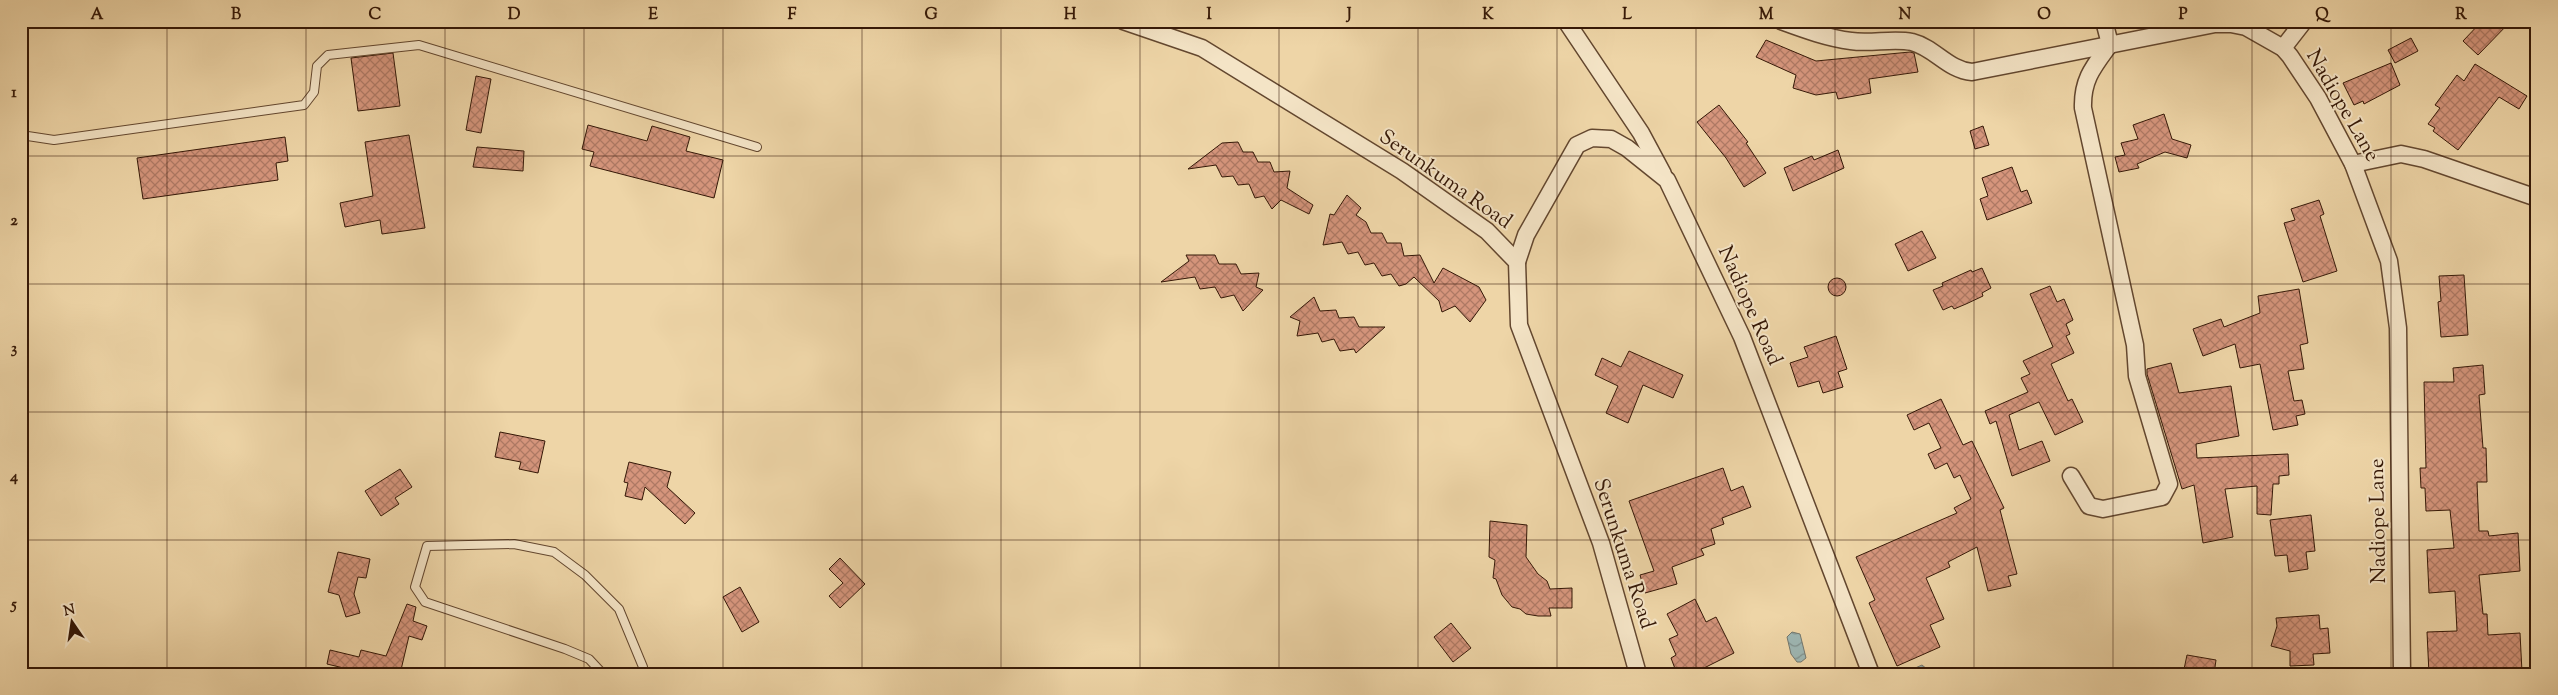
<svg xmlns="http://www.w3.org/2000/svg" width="2558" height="695" viewBox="0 0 2558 695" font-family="'Sorts Mill Goudy',serif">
<defs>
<pattern id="water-waves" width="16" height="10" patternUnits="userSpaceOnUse" patternTransform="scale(1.25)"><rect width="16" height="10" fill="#9db6b2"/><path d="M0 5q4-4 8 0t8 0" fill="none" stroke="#81938f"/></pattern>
<pattern id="building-cross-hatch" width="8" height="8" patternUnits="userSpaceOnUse" patternTransform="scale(1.25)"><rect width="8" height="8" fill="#d5957c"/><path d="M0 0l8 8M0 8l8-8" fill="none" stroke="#ae7964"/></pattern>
</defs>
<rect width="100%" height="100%" fill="#eed5a7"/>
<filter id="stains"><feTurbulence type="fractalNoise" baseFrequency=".004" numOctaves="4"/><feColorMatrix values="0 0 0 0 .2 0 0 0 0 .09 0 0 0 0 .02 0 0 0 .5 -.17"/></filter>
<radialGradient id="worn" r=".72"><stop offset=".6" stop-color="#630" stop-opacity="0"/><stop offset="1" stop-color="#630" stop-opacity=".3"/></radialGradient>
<!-- water -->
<g fill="url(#water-waves)" stroke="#73776e">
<path d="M2537,627V661L2533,660C2530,648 2528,638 2537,627Z"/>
<polygon points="1792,632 1800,634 1806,658 1801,662 1797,662 1791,654 1787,637"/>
<polygon points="1922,665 1933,674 1916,674 1913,669"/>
</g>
<!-- building -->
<g fill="url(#building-cross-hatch)" stroke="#351807">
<polygon points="2482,21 2511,21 2478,55 2463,41"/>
<polygon points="2411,38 2418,51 2395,63 2388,50"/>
<polygon points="1766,40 1816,61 1910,52 1914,53 1918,72 1869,79 1871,93 1838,99 1836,92 1816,95 1793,88 1796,75 1756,57"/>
<polygon points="393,53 400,106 358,111 351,58"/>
<polygon points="2391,63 2400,85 2364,104 2363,101 2354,105 2343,83"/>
<polygon points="2475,64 2527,96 2519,109 2499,97 2458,150 2433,131 2435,128 2428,124 2440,108 2435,105 2457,75 2464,81"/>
<polygon points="476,76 491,79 481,133 466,130"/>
<polygon points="1719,105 1748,142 1746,143 1766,173 1744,187 1726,158 1697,122"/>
<polygon points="2164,114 2172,139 2191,145 2187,158 2165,152 2137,164 2139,168 2119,172 2115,157 2125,155 2121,143 2138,139 2133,125"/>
<polygon points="588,125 647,141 652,126 690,137 686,151 723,160 714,198 590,166 594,152 582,149"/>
<polygon points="1983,126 1989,145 1975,149 1970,131"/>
<polygon points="409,135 425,228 382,234 380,220 345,227 340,203 373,196 365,142"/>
<polygon points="285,137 288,161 276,163 278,180 143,199 137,158"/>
<polygon points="1238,142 1243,152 1253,152 1258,162 1270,162 1274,172 1290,171 1287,188 1313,205 1309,214 1281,200 1272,209 1264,196 1255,198 1249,184 1238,185 1233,176 1222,177 1216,165 1188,169 1222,143"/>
<polygon points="477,147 524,151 523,171 473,167"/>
<polygon points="1838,150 1844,168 1793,191 1784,168 1812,156 1814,160"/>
<polygon points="2012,167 2021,192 2027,190 2032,203 1987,220 1980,199 1988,196 1982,178"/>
<polygon points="1347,195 1361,208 1356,215 1366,222 1371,233 1382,233 1387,243 1401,243 1404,256 1420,255 1434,283 1443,268 1479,287 1486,300 1470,322 1455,306 1442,312 1439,301 1414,277 1406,284 1399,286 1391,274 1382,276 1374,263 1365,265 1358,252 1348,254 1342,242 1323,245 1330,214 1334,215"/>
<polygon points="2319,200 2324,214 2320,216 2337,271 2303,282 2284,223 2295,220 2291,209"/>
<polygon points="1922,231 1936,258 1908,271 1895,244"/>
<polygon points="1186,255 1215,255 1219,264 1236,264 1241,274 1259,273 1256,287 1263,290 1243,311 1234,295 1221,298 1215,287 1200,289 1195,277 1161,282 1189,261"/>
<polygon points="1982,268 1991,288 1982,293 1983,296 1966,304 1954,309 1952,306 1943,310 1933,290 1943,286 1942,283 1971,270 1972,272"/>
<polygon points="2464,275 2468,335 2441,337 2438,302 2441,301 2439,276"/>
<circle cx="1837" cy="287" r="9"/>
<polygon points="2050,286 2057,302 2064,299 2073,320 2066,324 2070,334 2066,336 2074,353 2051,364 2068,401 2072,399 2083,422 2055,435 2039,402 2009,415 2019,450 2042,441 2050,461 2012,476 1996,421 1990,424 1985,411 2028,392 2021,378 2030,374 2023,361 2053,347 2030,294"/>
<polygon points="2299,289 2308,343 2300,345 2304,369 2288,371 2294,401 2302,400 2305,414 2296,416 2298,425 2273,430 2260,364 2240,368 2235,344 2203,356 2193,329 2221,319 2224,327 2260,313 2258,296"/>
<polygon points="1314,297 1320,311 1336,310 1339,318 1354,317 1359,327 1385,327 1356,353 1354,349 1340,351 1334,339 1322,342 1318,333 1297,336 1300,321 1290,317"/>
<polygon points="1836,336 1847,369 1838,372 1843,387 1823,393 1819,381 1798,387 1790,363 1808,357 1804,347"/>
<polygon points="1629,351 1683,375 1673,398 1643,385 1628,423 1606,413 1618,386 1595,375 1602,358 1621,367"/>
<polygon points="2171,363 2179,393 2231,386 2239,436 2196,444 2197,458 2288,454 2289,475 2279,476 2279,484 2273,484 2271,515 2257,514 2257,486 2225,489 2233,537 2203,543 2194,485 2182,489 2147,374 2147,369"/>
<polygon points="2483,365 2485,394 2479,395 2483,448 2486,448 2487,482 2477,482 2479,531 2488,531 2489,536 2518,533 2520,571 2479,575 2483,614 2487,614 2488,635 2520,633 2522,672 2429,674 2427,632 2457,631 2455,591 2429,593 2427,550 2454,548 2450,510 2426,511 2425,488 2421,488 2420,468 2426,468 2424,382 2454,382 2453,368"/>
<polygon points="1941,399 1963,445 1972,441 2004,508 2000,510 2017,574 2008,576 2011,586 1988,591 1977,547 1948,562 1950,567 1926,578 1944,619 1930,625 1940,647 1897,666 1869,603 1875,600 1856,557 1957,513 1954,508 1971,499 1960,475 1954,478 1947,463 1935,469 1928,454 1941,448 1929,423 1914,430 1907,415"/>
<polygon points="500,432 545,441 538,473 519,469 521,462 495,457"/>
<polygon points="629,462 671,472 667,487 695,513 685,524 645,487 642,500 625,496 628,483 624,482"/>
<polygon points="1723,468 1731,491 1743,486 1751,507 1722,518 1724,524 1711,529 1715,544 1701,549 1704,555 1672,567 1677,584 1645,593 1640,575 1654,571 1629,501"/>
<polygon points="400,469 412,487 395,498 399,504 381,516 365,491"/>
<polygon points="2311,515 2315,551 2306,552 2308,569 2289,572 2287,555 2275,556 2270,520"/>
<polygon points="1490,521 1527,525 1526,557 1538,574 1547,581 1550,589 1572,588 1572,608 1549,608 1551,616 1538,616 1526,614 1520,609 1512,607 1502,595 1496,579 1493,578 1495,560 1489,557"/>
<polygon points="338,552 370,559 366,578 358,577 354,594 360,613 346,617 339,595 328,592"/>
<polygon points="840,558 865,584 840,608 829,596 843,583 829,569"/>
<polygon points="740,587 759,622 742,632 723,597"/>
<polygon points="1695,599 1706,622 1716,617 1734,653 1692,674 1677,674 1671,658 1676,655 1669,639 1678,635 1667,614"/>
<polygon points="407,604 416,607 413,621 427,626 422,640 409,636 400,674 355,674 356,671 327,664 330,650 359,657 361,650 386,656"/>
<polygon points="2319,615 2320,629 2328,628 2330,653 2313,654 2314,665 2290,666 2290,651 2271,646 2277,626 2276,618"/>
<polygon points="1451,623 1471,648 1453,662 1434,637"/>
<polygon points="2187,655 2216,660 2214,674 2183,674"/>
</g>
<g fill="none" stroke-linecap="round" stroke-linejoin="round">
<!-- lane casing -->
<g stroke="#63472f" stroke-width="10">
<g id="lane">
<polyline points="21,135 54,140 304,105 314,92 317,66 328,55 419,45 757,147"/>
<polyline points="603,674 589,659 565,649 425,602 415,587 427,546 514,544 554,552 585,575 619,609 643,667 643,674"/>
</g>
</g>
<!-- street casing -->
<g stroke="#63472f" stroke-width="19">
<g id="street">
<polyline points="1123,21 1202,48 1402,171 1487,231 1517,262 1519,325 1601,543 1638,674"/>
<polyline points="1566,21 1641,133 1663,174"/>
<path d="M1781,21C1803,29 1827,38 1851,41C1871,44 1893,38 1912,42C1935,48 1948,70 1972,72L2215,24H2231L2246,27L2283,48L2290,56L2318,98L2353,164L2389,261L2398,328L2402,674"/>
<polyline points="2283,48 2304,21"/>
<polyline points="2353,164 2401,154 2424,159 2537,198"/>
<polyline points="1517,262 1526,235 1577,145 1592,138 1611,139 1627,148 1667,180 1742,337 1871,674"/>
<path d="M2071,476L2089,506L2103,509L2162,497L2169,484L2137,376L2135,345L2083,108C2082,79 2094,66 2110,44L2104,21"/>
</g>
</g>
<!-- lane -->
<use href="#lane" stroke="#f4e4c6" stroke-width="8"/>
<!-- street -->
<use href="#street" stroke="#f4e4c6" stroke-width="16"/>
</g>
<!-- grid -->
<path fill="none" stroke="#351807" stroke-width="1" stroke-opacity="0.55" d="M167,21V674M306,21V674M445,21V674M584,21V674M723,21V674M862,21V674M1001,21V674M1140,21V674M1279,21V674M1418,21V674M1557,21V674M1696,21V674M1835,21V674M1974,21V674M2113,21V674M2252,21V674M2391,21V674M21,156H2537M21,284H2537M21,412H2537M21,540H2537"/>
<g text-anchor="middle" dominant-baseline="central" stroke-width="4" stroke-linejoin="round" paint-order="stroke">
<!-- street labels -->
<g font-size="21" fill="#351807" stroke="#f4e4c6">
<text transform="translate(2342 106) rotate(60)">Nadiope Lane</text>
<text transform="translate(1445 180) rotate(35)">Serunkuma Road</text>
<text transform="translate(1749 306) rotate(66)">Nadiope Road</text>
<text transform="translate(2379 521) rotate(-91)">Nadiope Lane</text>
<text transform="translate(1623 554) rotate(72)">Serunkuma Road</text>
</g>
</g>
<!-- margin -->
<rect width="2558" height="695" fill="none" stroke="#eed5a7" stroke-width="55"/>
<!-- north arrow -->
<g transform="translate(72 622) rotate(347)" stroke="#f4e4c6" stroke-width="4" paint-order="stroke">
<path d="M0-4L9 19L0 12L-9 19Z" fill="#351807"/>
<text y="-8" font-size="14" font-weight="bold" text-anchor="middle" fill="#351807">N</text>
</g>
<rect x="28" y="28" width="2502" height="640" fill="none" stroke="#351807" stroke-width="2"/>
<g font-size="16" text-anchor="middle" font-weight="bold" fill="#351807">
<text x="97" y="19">A</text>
<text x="236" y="19">B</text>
<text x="375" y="19">C</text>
<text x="514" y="19">D</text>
<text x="653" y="19">E</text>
<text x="792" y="19">F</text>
<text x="931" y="19">G</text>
<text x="1070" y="19">H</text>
<text x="1209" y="19">I</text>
<text x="1349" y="19">J</text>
<text x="1488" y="19">K</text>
<text x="1627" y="19">L</text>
<text x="1766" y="19">M</text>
<text x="1905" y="19">N</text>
<text x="2044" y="19">O</text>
<text x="2183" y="19">P</text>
<text x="2322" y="19">Q</text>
<text x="2461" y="19">R</text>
<text x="14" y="97">1</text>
<text x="14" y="225">2</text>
<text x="14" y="353">3</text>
<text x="14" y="481">4</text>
<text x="14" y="609">5</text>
</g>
<rect width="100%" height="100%" filter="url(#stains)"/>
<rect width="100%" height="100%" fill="url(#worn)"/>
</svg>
